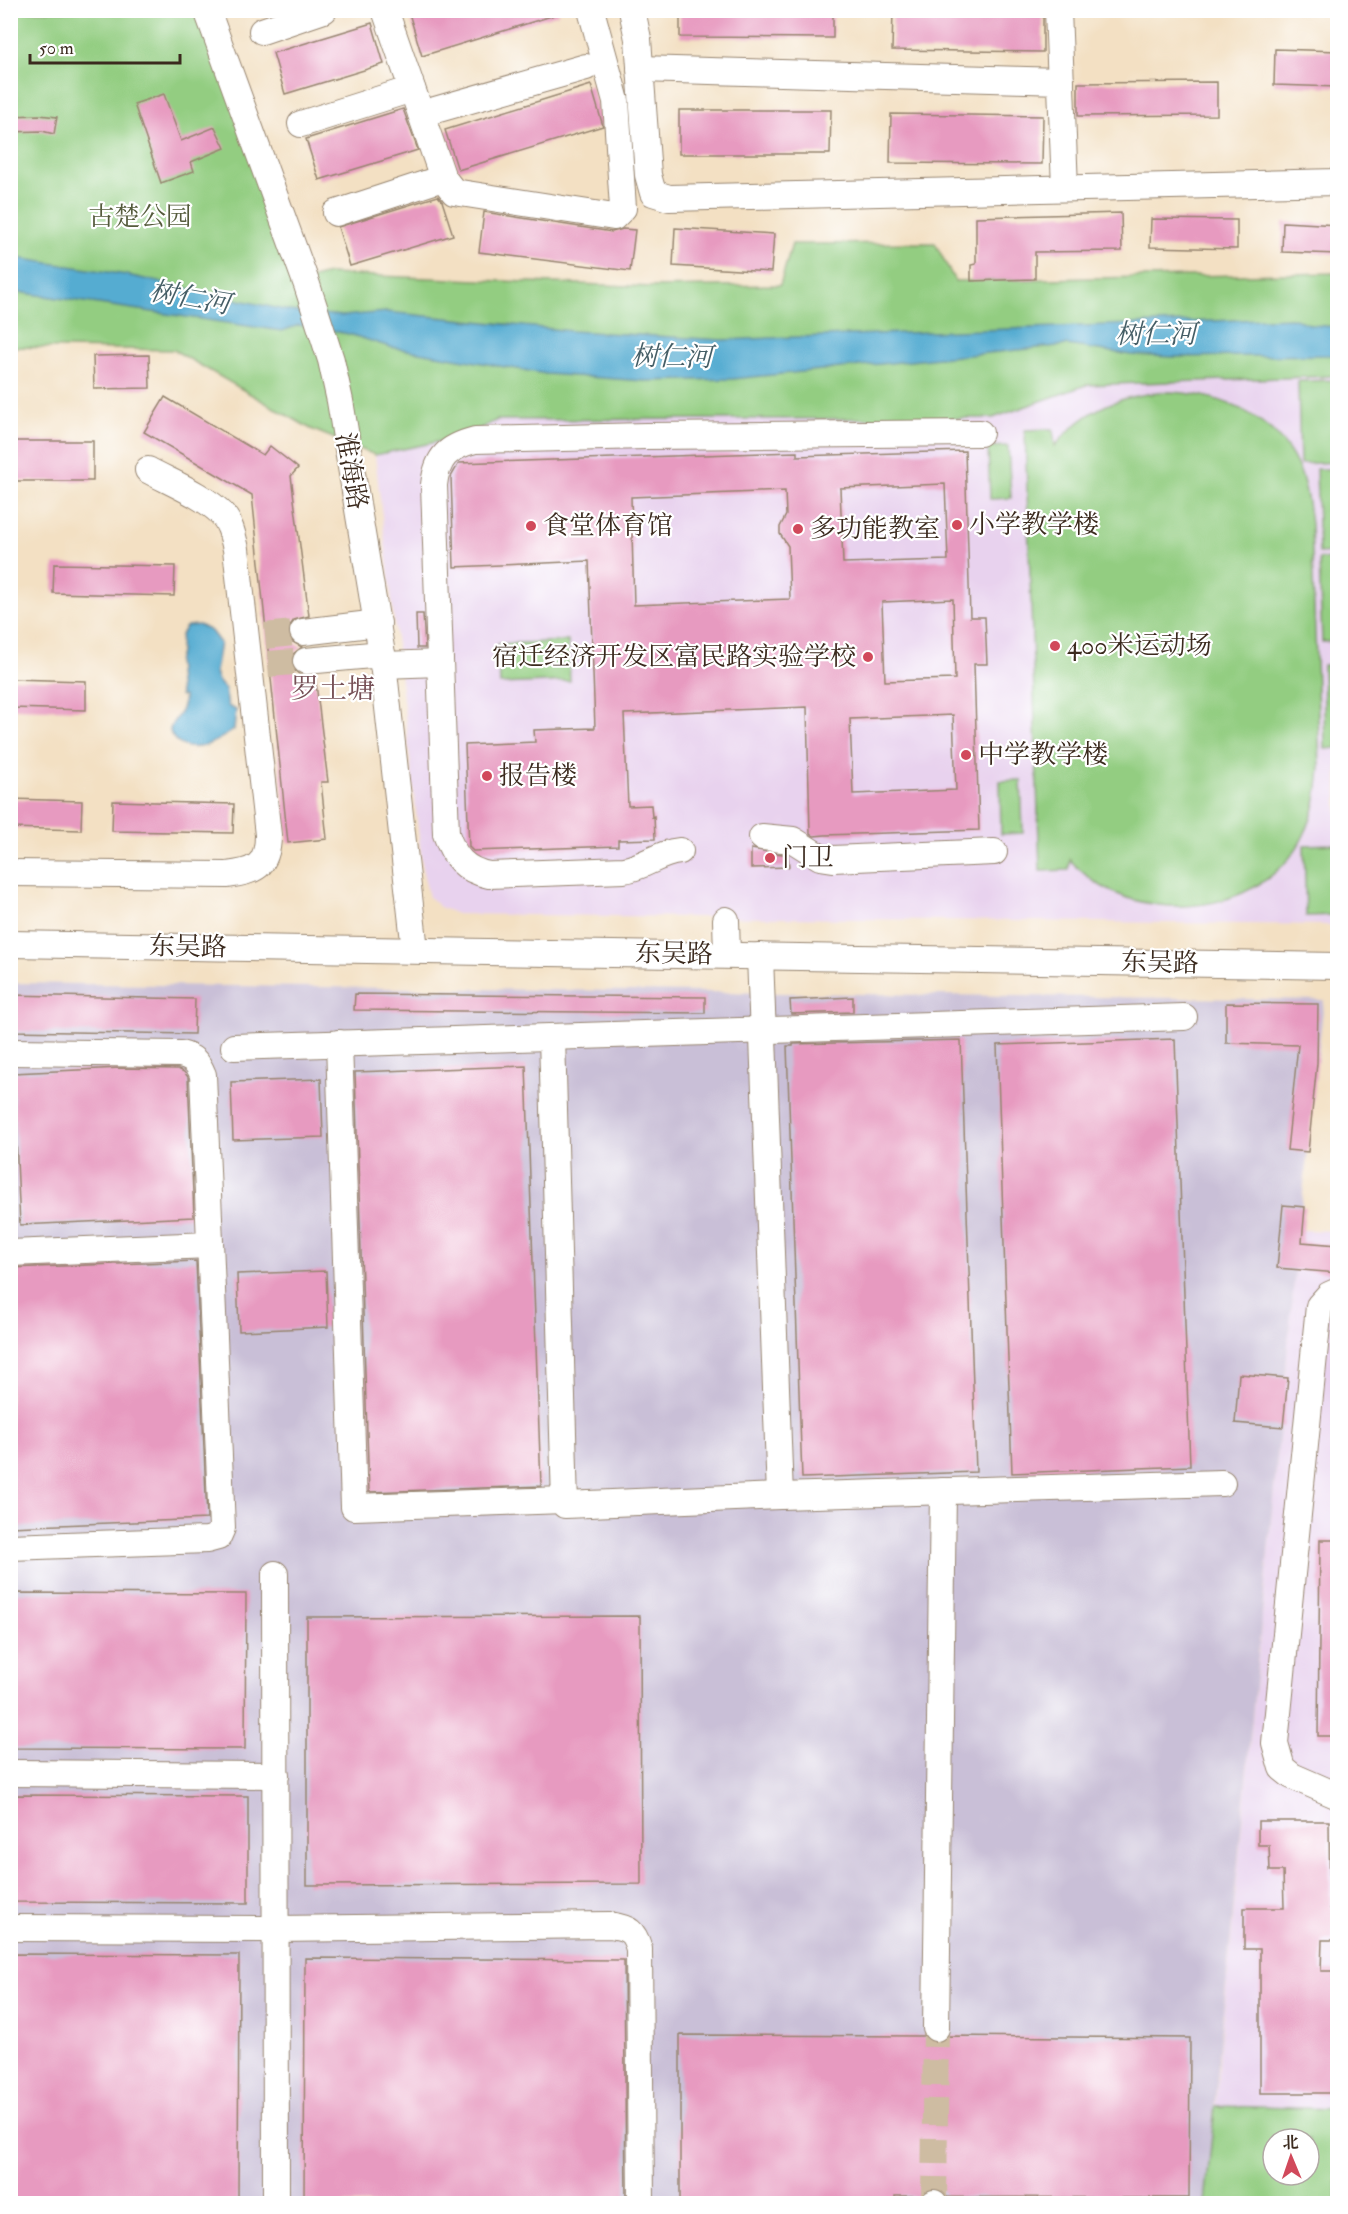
<svg xmlns="http://www.w3.org/2000/svg" width="1348" height="2214" viewBox="0 0 1348 2214" font-family="'IM FELL Double Pica','Noto Serif SC',serif">
<rect width="100%" height="100%" fill="#fff"/>
<filter id="ink" filterUnits="userSpaceOnUse"><feTurbulence type="fractalNoise" baseFrequency=".0167" numOctaves="2"/><feDisplacementMap in="SourceGraphic" scale="12" xChannelSelector="R" yChannelSelector="G"/><feConvolveMatrix kernelMatrix="1 2 1 2 8 2 1 2 1" color-interpolation-filters="sRGB"/></filter>
<filter id="wash" filterUnits="userSpaceOnUse"><feTurbulence type="fractalNoise" baseFrequency=".008" numOctaves="4" result="noise"/><feDisplacementMap in="SourceGraphic" scale="24" xChannelSelector="R" yChannelSelector="G"/><feGaussianBlur stdDeviation="1.35" result="paint"/><feColorMatrix in="noise" values="0 0 0 0 0 0 0 0 0 0 0 0 0 0 0 0 0 1.4 0 .05"/><feComposite in="paint" operator="in"/></filter>
<g filter="url(#wash)">
<rect width="100%" height="100%" fill="#f3e0c3"/>
<!-- built -->
<g fill="#e8d2ee">
<polygon points="1337,376 1337,925 457,914 440,907 429,897 423,872 375,455 465,436 497,420 993,418 1086,385"/>
<polygon points="1299,1230 1337,1231 1337,2109 1215,2106"/>
</g>
<!-- industrial -->
<polygon fill="#c9bfd7" points="11,983 1324,1000 1299,1230 1205,2203 11,2204"/>
<!-- green -->
<g fill="#93cd81" stroke="#677c50" stroke-width="1.5" fill-rule="evenodd">
<polygon points="11,11 201,11 299,282 328,274 652,287 780,285 792,244 935,243 955,281 1337,273 1337,376 1086,385 993,418 497,420 465,436 375,455 311,429 174,350 11,347"/>
<polygon points="1337,380 1337,462 1300,464 1298,381"/>
<path d="M1170,392C1225,394 1280,419 1301,474C1307,490 1309,507 1311,524L1320,768C1318,792 1315,813 1304,835C1270,907 1167,925 1101,886C1090,879 1079,870 1070,860L1069,870L1040,871L1025,430L1053,429L1055,446C1086,408 1121,394 1170,392Z"/>
<polygon points="1008,446 1011,498 990,499 988,447"/>
<polygon points="1316,469 1337,469 1337,552 1319,553"/>
<polygon points="1319,559 1337,559 1337,641 1322,642"/>
<polygon points="568,641 570,681 500,684 498,644"/>
<polygon points="1323,665 1337,665 1337,748 1325,749"/>
<polygon points="1021,780 1023,833 1001,834 1000,781"/>
<polygon points="1337,844 1337,915 1306,916 1304,845"/>
<path d="M1215,2106L1337,2109V2203H1205ZM1273,2139H1309V2175H1273Z"/>
</g>
<!-- water -->
<g fill="#54acd1" stroke="#486b78" stroke-width="1.5">
<polygon points="10,257 127,275 289,311 343,316 387,312 572,331 722,340 1292,318 1312,325 1337,327 1337,355 1174,357 1131,355 1067,345 733,379 644,381 546,374 390,347 349,334 299,325 282,331 11,291"/>
<path d="M199,625L211,631L220,643L215,672L218,681L225,689L228,706L236,710L234,730C219,740 194,756 177,742C174,739 170,735 170,730C172,718 185,715 184,696H180L177,661C185,649 174,639 187,626Z"/>
</g>
<g id="blocks">
<!-- building -->
<g fill="#e79ac0" fill-rule="evenodd">
<polygon points="408,10 557,10 558,14 422,56"/>
<polygon points="680,10 833,10 833,38 680,37"/>
<polygon points="893,10 1043,10 1043,52 892,50"/>
<polygon points="372,23 384,64 285,94 273,53"/>
<polygon points="1275,49 1338,51 1338,87 1274,85"/>
<polygon points="1217,82 1217,115 1078,116 1078,83"/>
<polygon points="591,85 603,126 458,170 445,130"/>
<polygon points="164,94 181,141 215,127 225,148 191,162 194,171 161,183 134,104"/>
<polygon points="403,109 418,150 319,180 306,139"/>
<polygon points="679,110 831,110 830,154 679,154"/>
<polygon points="891,114 1043,116 1042,164 890,163"/>
<polygon points="39,115 57,117 54,134 42,131 10,132 10,116"/>
<polygon points="438,196 442,201 453,235 350,266 338,227"/>
<polygon points="484,212 612,232 623,229 635,230 630,271 479,252"/>
<polygon points="1121,213 1122,251 1035,252 1035,279 971,281 971,265 976,264 976,217"/>
<polygon points="1151,219 1237,220 1237,249 1150,247"/>
<polygon points="1283,222 1338,225 1338,254 1282,252"/>
<polygon points="675,228 774,234 771,272 673,266"/>
<polygon points="149,355 150,388 94,389 93,356"/>
<polygon points="165,397 263,455 270,446 298,468 291,476 309,616 294,620 289,627 288,633 291,641 302,647 292,655 291,663 293,669 300,675 315,675 328,782 321,782 327,839 288,843 252,495 144,432"/>
<rect x="10" y="441" width="83" height="40"/>
<path d="M965,451L970,617H985L987,664H974L979,830L825,835L814,836L810,833L807,707L624,714L628,806L651,805L652,817L654,816L655,839L618,840V846L473,851L469,847L465,745L535,742L534,730L595,728L589,561L454,567L451,477L459,463L797,452V456ZM945,484L948,560L843,563L840,488ZM785,491L786,515L780,527V534L788,546L790,599L634,605L631,497ZM953,599L955,679L885,681L882,602ZM953,715L956,790L853,794L850,719Z"/>
<polygon points="54,564 175,566 174,596 53,593"/>
<polygon points="416,614 423,614 425,648 417,648"/>
<polygon points="10,679 86,681 86,710 10,708"/>
<polygon points="10,799 82,801 81,830 10,828"/>
<polygon points="113,801 234,804 233,833 112,831"/>
<polygon points="751,849 788,855 789,867 751,868"/>
<polygon points="355,994 705,997 705,1013 354,1010"/>
<polygon points="10,995 195,999 194,1034 10,1031"/>
<polygon points="853,997 853,1012 791,1014 790,1000"/>
<polygon points="1226,1003 1318,1004 1317,1063 1308,1152 1287,1150 1298,1045 1226,1043"/>
<polygon points="1175,1039 1190,1466 1012,1473 997,1045"/>
<polygon points="961,1040 976,1472 802,1478 787,1046 793,1046 793,1044"/>
<polygon points="526,1066 541,1486 369,1492 355,1072"/>
<polygon points="121,1068 178,1069 184,1072 188,1077 194,1217 20,1225 13,1073"/>
<polygon points="321,1079 323,1137 233,1140 231,1082"/>
<polygon points="1283,1205 1305,1207 1302,1242 1338,1245 1338,1273 1277,1268"/>
<polygon points="196,1261 207,1519 10,1527 10,1268"/>
<polygon points="326,1271 328,1327 239,1331 237,1274"/>
<polygon points="1239,1374 1288,1378 1283,1427 1235,1423"/>
<polygon points="1320,1540 1338,1540 1338,1736 1318,1736"/>
<polygon points="10,1593 246,1594 245,1749 10,1748"/>
<polygon points="640,1616 641,1884 307,1885 307,1617"/>
<polygon points="10,1795 248,1796 248,1903 10,1902"/>
<polygon points="1258,1821 1329,1821 1330,1908 1333,1908 1333,1940 1322,1940 1321,1971 1338,1971 1338,2093 1260,2093 1260,1949 1244,1949 1244,1908 1284,1908 1283,1871 1270,1871 1269,1845 1258,1845"/>
<polygon points="10,1954 239,1955 238,2204 10,2204"/>
<polygon points="305,1958 624,1960 626,2204 304,2204"/>
<polygon points="680,2035 924,2036 929,2041 936,2043 943,2041 948,2036 1190,2038 1189,2198 947,2197 942,2190 933,2188 926,2190 921,2196 895,2196 895,2204 680,2204"/>
</g>
</g>
</g>
<g filter="url(#ink)">
<use href="#blocks" fill-opacity="0" stroke="#978570" stroke-width="1.5"/>
<g fill="none" stroke-linecap="round" stroke-linejoin="round">
<!-- minor-tunnel -->
<g stroke="#cebca2" stroke-width="26" stroke-dasharray="26 13" stroke-linecap="butt">
<polyline points="265,636 303,632"/>
<polyline points="268,664 306,661"/>
<polyline points="934,2203 936,2028"/>
</g>
<!-- minor casing -->
<g stroke="#978570" stroke-width="28">
<g id="minor">
<polyline points="207,10 307,285 331,360 340,401 382,654 415,950"/>
<polyline points="385,10 443,178 454,192 614,217 623,208 616,101 591,10"/>
<polyline points="632,10 638,39 648,175 653,193 669,198 1338,182"/>
<polyline points="1058,10 1065,188"/>
<polyline points="262,31 324,10"/>
<polyline points="640,69 1061,81"/>
<polyline points="421,114 586,67"/>
<polyline points="301,124 412,89"/>
<polyline points="336,213 443,178"/>
<polyline points="303,632 378,623"/>
<polyline points="306,661 382,654"/>
<polyline points="383,665 440,663"/>
<polyline points="762,837 793,840 820,857 833,859 994,852"/>
<path d="M680,851C658,853 645,867 624,870L489,875C464,870 454,857 446,834L434,485C437,457 448,447 475,440L646,436L980,433"/>
<path d="M10,873L227,875C255,872 268,866 268,835L236,549C233,537 231,524 222,514C205,496 170,482 148,470"/>
<polyline points="726,920 727,955"/>
<polyline points="10,944 1338,966"/>
<polyline points="760,956 780,1496"/>
<polyline points="552,1037 565,1505 780,1496 1222,1483"/>
<polyline points="339,1043 354,1507 565,1500"/>
<polyline points="234,1047 1184,1017"/>
<path d="M10,1052L180,1054C193,1057 198,1062 203,1075L222,1528L218,1537L207,1540L10,1547"/>
<polyline points="10,1253 210,1245"/>
<polyline points="1338,1291 1329,1295 1319,1306 1275,1743 1282,1768 1292,1776 1338,1796"/>
<polyline points="275,1574 276,2204"/>
<polyline points="10,1773 276,1775"/>
<path d="M10,1928L276,1929L610,1925C629,1928 634,1931 639,1949L641,2204"/>
<polyline points="936,2028 943,1491"/>
<polyline points="934,2204 934,2203"/>
</g>
</g>
<!-- minor -->
<use href="#minor" stroke="#fff" stroke-width="26"/>
</g>
</g>
<!-- markers -->
<g fill="#d1495b" stroke="#fff" stroke-width="2">
<circle cx="957" cy="525" r="6"/>
<circle cx="531" cy="526" r="6"/>
<circle cx="798" cy="529" r="6"/>
<circle cx="1055" cy="646" r="6"/>
<circle cx="868" cy="657" r="6"/>
<circle cx="966" cy="755" r="6"/>
<circle cx="487" cy="776" r="6"/>
<circle cx="770" cy="858" r="6"/>
</g>
<g text-anchor="middle" dominant-baseline="central" stroke-width="4.5" stroke-linejoin="round" paint-order="stroke">
<!-- park labels -->
<g font-size="26" fill="#555b3c" stroke="#fff">
<text x="140" y="217">古楚公园</text>
</g>
<!-- street labels -->
<g font-size="26" fill="#3b2a1e" stroke="#fff">
<text transform="translate(351 471) rotate(80)">淮海路</text>
<text transform="translate(188 947) rotate(1)">东吴路</text>
<text transform="translate(674 954) rotate(1)">东吴路</text>
<text transform="translate(1160 963) rotate(1)">东吴路</text>
</g>
<!-- poi labels -->
<g font-size="26" fill="#3b2a1e" stroke="#fff" text-anchor="start">
<text x="969" y="525">小学教学楼</text>
<text x="543" y="526">食堂体育馆</text>
<text x="810" y="529">多功能教室</text>
<text x="1067" y="646">400米运动场</text>
<text x="856" y="657" text-anchor="end">宿迁经济开发区富民路实验学校</text>
<text x="978" y="755">中学教学楼</text>
<text x="499" y="776">报告楼</text>
<text x="782" y="858">门卫</text>
</g>
<!-- water labels -->
<g font-size="27" font-style="italic" fill="#455e66" stroke="#fff">
<text transform="translate(190 298) rotate(10)">树仁河</text>
<text x="1156" y="334">树仁河</text>
<text transform="translate(672 357) rotate(1)">树仁河</text>
</g>
<!-- quarter labels -->
<g font-size="28" fill="#775157" stroke="#fff">
<text x="333" y="689">罗土塘</text>
</g>
</g>
<!-- margin -->
<rect width="1348" height="2214" fill="none" stroke="#fff" stroke-width="36"/>
<!-- north arrow -->
<g transform="translate(1291 2157) rotate(358)"><circle r="28" fill="#ffffff" stroke="#b1aaa5" stroke-width="1.5"/>
<path d="M0-4.5L10 22L0 15L-10 22Z" fill="#d1495b"/>
<text y="-9" font-size="16" font-weight="bold" text-anchor="middle" fill="#3b2a1e">北</text>
</g>
<!-- scale -->
<path d="M30 54v9h150v-9" fill="none" stroke="#3b2a1e" stroke-width="3"/>
<text x="39" y="54" font-size="18" fill="#3b2a1e" stroke="#ffffff" stroke-width="4.5" paint-order="stroke">50 m</text>
</svg>
